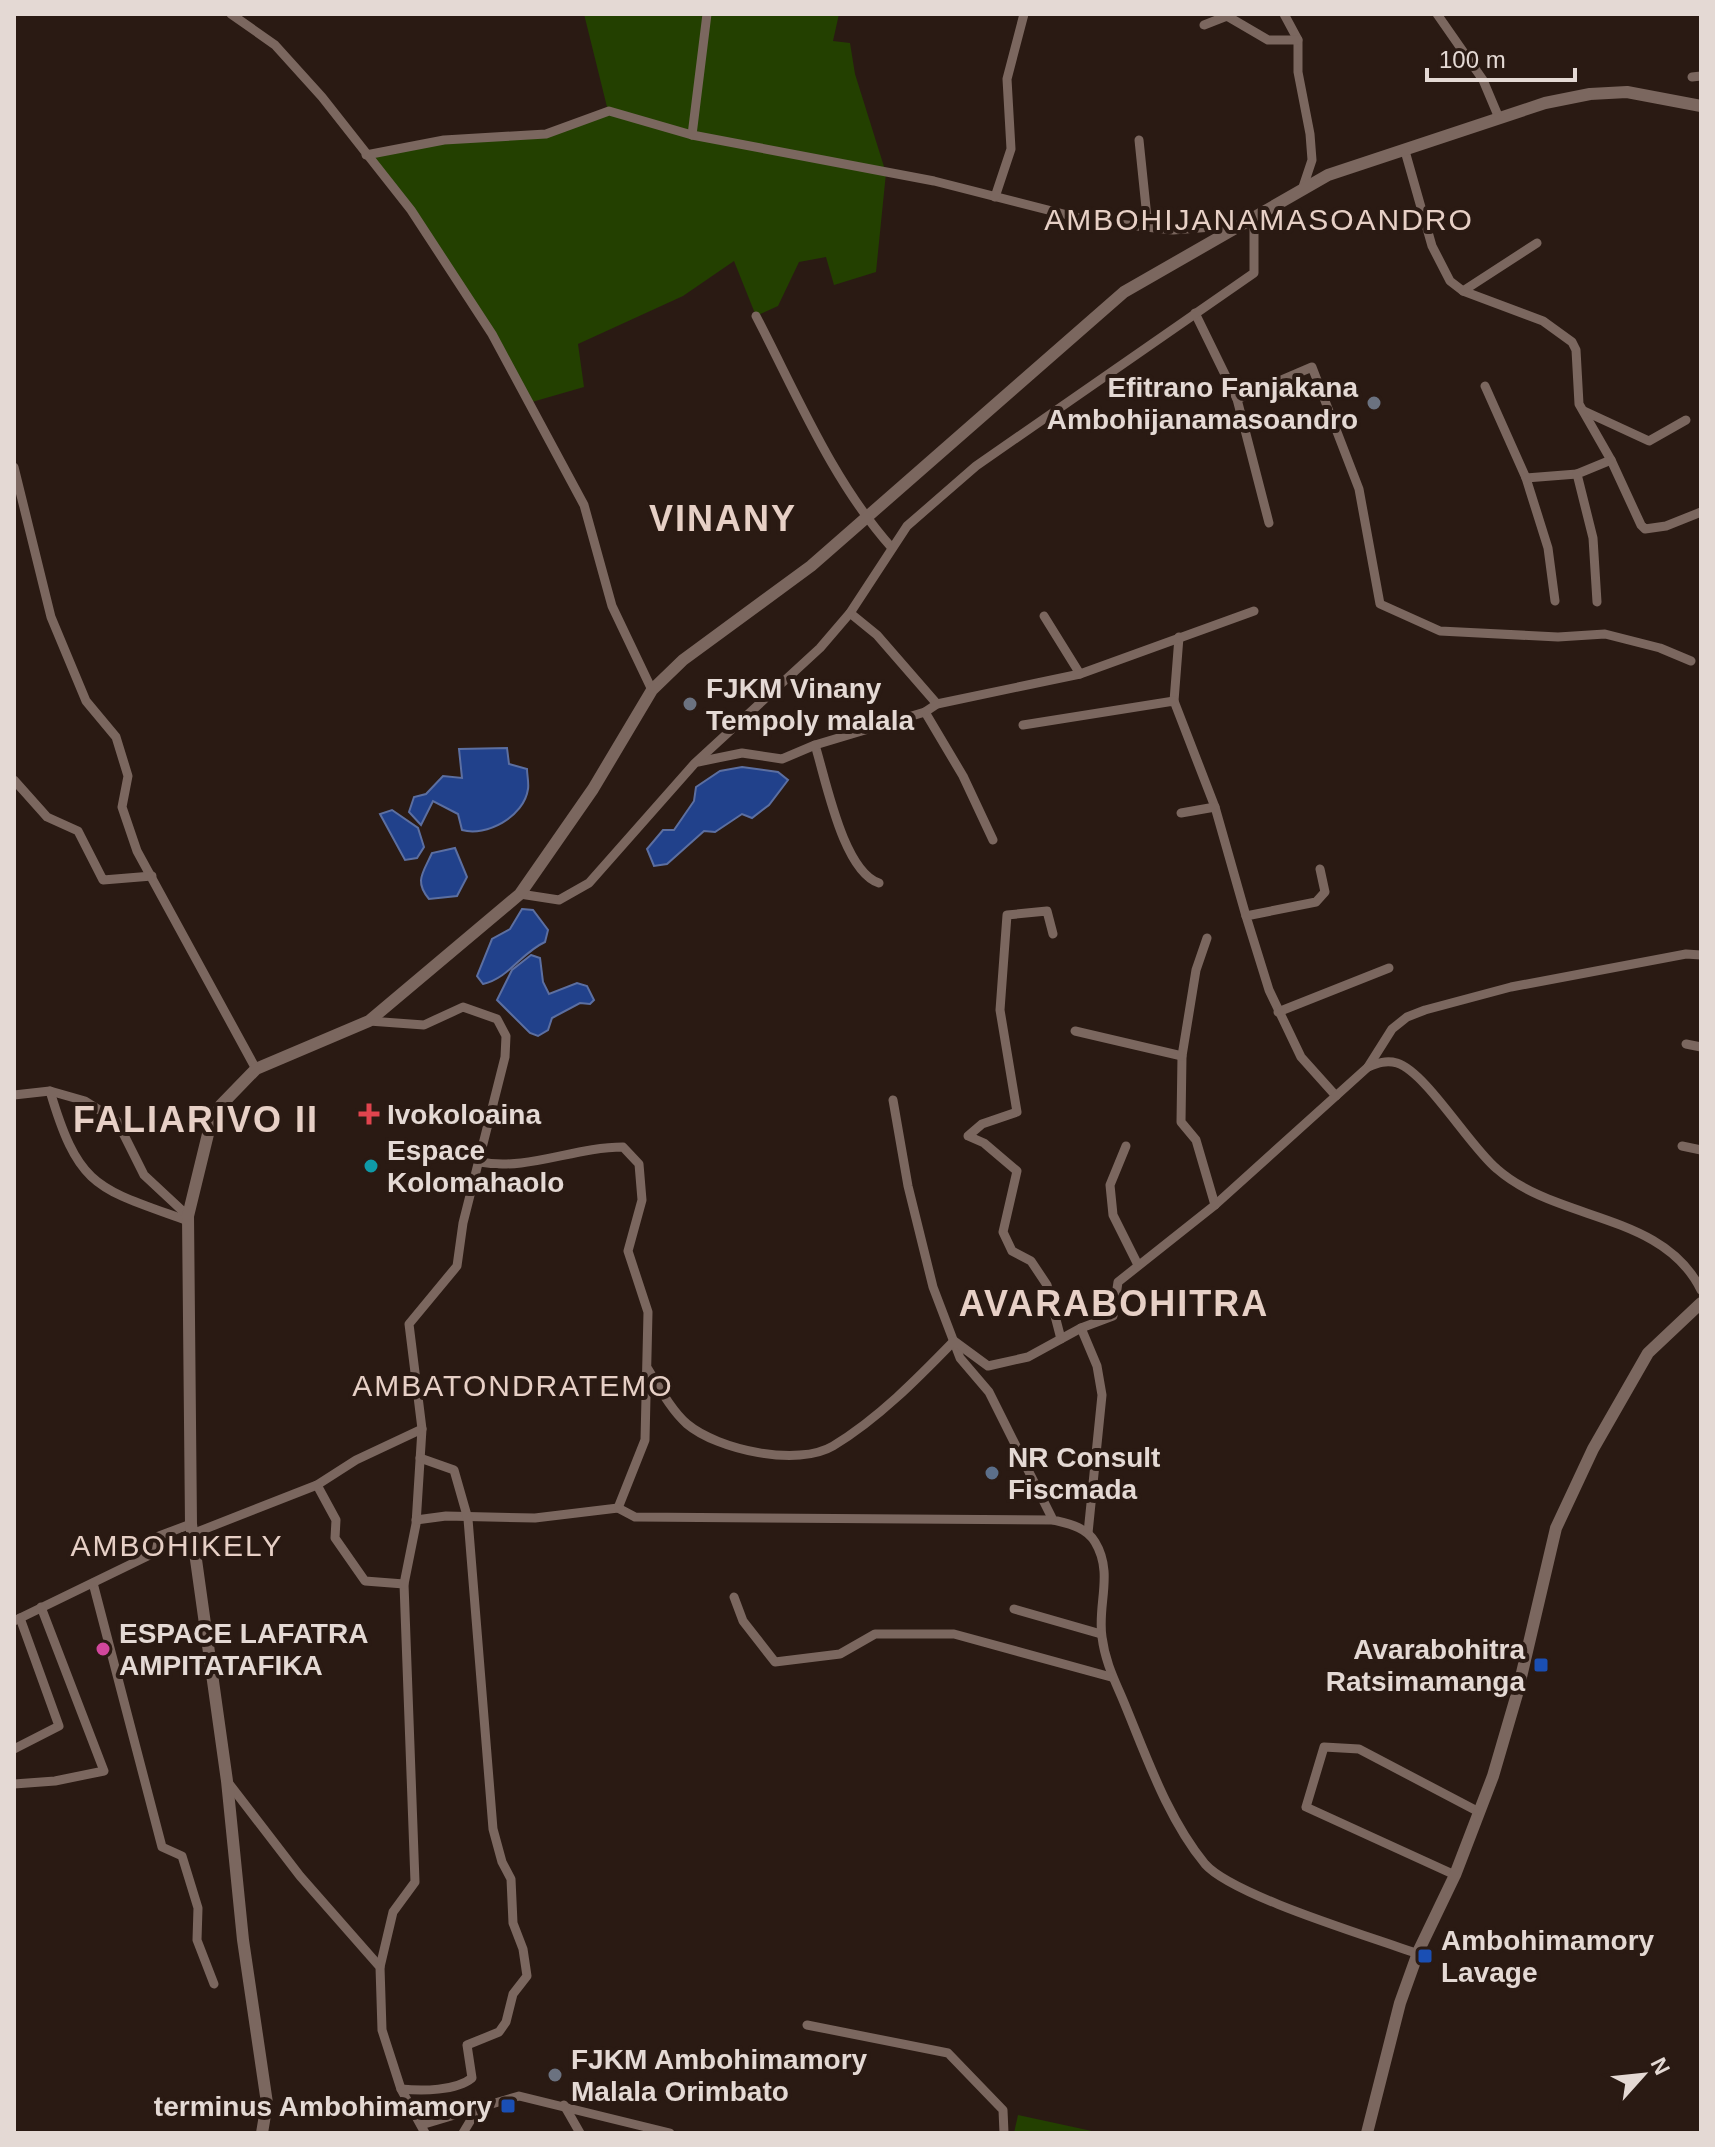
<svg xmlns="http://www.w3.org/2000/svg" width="1715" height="2147" viewBox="0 0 1715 2147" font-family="Helvetica,sans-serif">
<rect width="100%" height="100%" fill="#2a1a13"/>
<!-- green -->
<g fill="#234000">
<polygon points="584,14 839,14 833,41 850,43 855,74 886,173 876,272 834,285 826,257 799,262 778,306 756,316 734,261 683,296 578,344 584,387 532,402 411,210 366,155 444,140 546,134 608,111"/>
<polygon points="1018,2115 1101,2133 1014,2133"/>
</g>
<!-- water -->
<g fill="#21418b" stroke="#5c6fa1" stroke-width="2">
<path d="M507,748L509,764L527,769C527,775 529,783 528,789C524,817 486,837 462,830L458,814L433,801L421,825L409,812L414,797L426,794L443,776L462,778L459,749Z"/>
<polygon points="742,767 778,772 788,780 769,805 752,818 742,814 715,832 704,831 667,864 654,866 647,849 663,830 674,830 694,801 696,787 720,771"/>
<polygon points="392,810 418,828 424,847 417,858 405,860 380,814"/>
<path d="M455,848L467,877L457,896L429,899C414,881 423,873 432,853Z"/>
<path d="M522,909L533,910L548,930L545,942C521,953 509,978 483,984L477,976L492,939L510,929Z"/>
<polygon points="531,955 540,958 543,982 549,994 577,983 587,986 594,1000 590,1004 580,1003 552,1018 548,1030 538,1036 530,1033 497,1000 512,970"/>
</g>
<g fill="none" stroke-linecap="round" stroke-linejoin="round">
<!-- street -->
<g stroke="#7b675f" stroke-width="9">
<polyline points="231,14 275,45 322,97 411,210 492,334 584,505 612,606 652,690"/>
<polyline points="1284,14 1298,40 1298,72 1310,134 1312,160 1303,187"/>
<polyline points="1437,14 1483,80 1499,118"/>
<polyline points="1204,25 1227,16 1268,40 1298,40"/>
<polyline points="1692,77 1701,76"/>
<polyline points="692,135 707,14"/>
<polyline points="1139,140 1148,227"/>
<polyline points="1405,151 1432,246 1450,281 1463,291 1543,321 1572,342 1576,350 1579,404 1611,460 1641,525 1645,529 1666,526 1701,512"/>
<polyline points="366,155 444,140 546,134 609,111 692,135 934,181 1091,221 1173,230 1238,225"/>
<polyline points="995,197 1011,149 1007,79 1024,14"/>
<polyline points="1463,291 1537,243"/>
<polyline points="1195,313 1237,399"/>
<path d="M756,316C797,395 833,482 892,548"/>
<polyline points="1485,386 1526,478 1577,474"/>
<polyline points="1584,411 1649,441 1686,420"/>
<polyline points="14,467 51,617 86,701 116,737 128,776 122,807 137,851 256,1069"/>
<polyline points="1526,478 1548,548 1555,601"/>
<polyline points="1269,523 1237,399 1312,367 1359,489 1380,604 1440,631 1558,637 1605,634 1660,648 1691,661"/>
<polyline points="1597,602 1593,538 1577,474 1611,460"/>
<polyline points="850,613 877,635 937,704"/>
<polyline points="1044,616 1080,674"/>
<polyline points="1174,701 1179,637"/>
<polyline points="1023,725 1174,701 1215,807"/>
<path d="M815,745C826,780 843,871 879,883"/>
<polyline points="698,762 742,753 782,759 815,745 925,712"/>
<polyline points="14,780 47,817 78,831 103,880 152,876"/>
<polyline points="1181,813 1215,807 1246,916"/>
<polyline points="993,840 963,776 925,712 937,704 1080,674 1254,611"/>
<polyline points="1320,869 1325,892 1316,902 1246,916 1269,990 1301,1057 1336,1096"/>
<polyline points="520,894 559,900 589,883 695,763 820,648 850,613 907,526 976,466 1254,273 1254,220"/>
<polyline points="1053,934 1047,911 1007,915 1000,1010 1017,1112 982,1124 968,1136 984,1143 1017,1171 1003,1232 1012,1251 1031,1261 1047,1285 1061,1339"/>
<polyline points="1207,938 1196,970 1182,1056 1181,1122 1196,1140 1215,1205"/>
<polyline points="1278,1012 1389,968"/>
<polyline points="369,1021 424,1025 463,1007 497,1019 506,1036 505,1057 463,1223 457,1266 409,1324 422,1429 416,1524 404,1584 415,1882 393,1912 380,1967"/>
<polyline points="1075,1031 1182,1056"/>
<polyline points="1686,1044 1701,1047"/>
<polyline points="1368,1067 1392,1029 1407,1017 1425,1010 1511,987 1686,954 1701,955"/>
<path d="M50,1091C79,1189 97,1188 188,1221"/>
<polyline points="14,1095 50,1091 85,1101 117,1121 144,1175 188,1216"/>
<path d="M893,1100L908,1186L933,1287L960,1358L989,1392L1053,1520C1069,1524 1086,1527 1095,1542C1114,1573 1097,1605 1102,1637C1105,1661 1114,1679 1123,1700C1146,1755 1167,1818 1205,1864C1233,1896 1372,1937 1418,1954"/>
<polyline points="1126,1146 1110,1185 1113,1215 1138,1265"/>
<polyline points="1682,1146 1701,1150"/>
<path d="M480,1162C528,1171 574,1147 623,1147L639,1164L642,1200L628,1251L648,1312L645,1440L618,1508L635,1517L1053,1520"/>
<path d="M648,1369C659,1387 671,1410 687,1424C718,1450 798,1467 833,1446C878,1419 918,1378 954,1341L988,1366L1028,1357L1081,1328"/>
<polyline points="317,1485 336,1520 335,1538 365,1581 404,1584"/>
<polyline points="416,1520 446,1516 535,1518 618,1508"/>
<path d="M1088,1533L1102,1395L1097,1366L1081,1328L1113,1316L1118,1282L1215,1205L1368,1067C1378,1063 1386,1060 1397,1063C1426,1072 1470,1147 1497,1169C1557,1222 1663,1212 1701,1290"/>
<polyline points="192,1534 317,1485 356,1460 422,1429"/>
<polyline points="93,1583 162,1847 182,1856 198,1908 197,1940 214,1984"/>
<polyline points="734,1597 743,1621 775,1662 840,1654 875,1634 954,1634 1111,1677"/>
<polyline points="1014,1609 1101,1634"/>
<polyline points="14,1621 156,1552 159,1536 191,1524"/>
<polyline points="14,1749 59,1726 20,1618"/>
<polyline points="227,1781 300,1876 380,1967 382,2030 401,2089 425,2133"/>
<polyline points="14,1784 55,1781 104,1771 41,1607"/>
<polyline points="1455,1875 1306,1807 1324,1747 1359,1749 1479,1812"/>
<polyline points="807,2025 948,2053 1003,2110 1004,2133"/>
<path d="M401,2089C422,2091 456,2091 472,2078L467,2045L499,2032L506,2022L513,1994L527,1976L523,1949L513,1923L511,1879L502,1862L493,1829L468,1519L454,1470L420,1458"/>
<polyline points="564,2105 580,2133"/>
<polyline points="421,2125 478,2108"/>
<polyline points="463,2133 478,2108 519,2096 670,2133"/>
</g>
<!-- secondary -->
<g stroke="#7b675f" stroke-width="12">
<polyline points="262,2133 267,2103 243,1940 227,1781 191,1524 188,1216 208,1134 221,1105 256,1069 369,1021 520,894 593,789 652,690 683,660 811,566 1124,292 1328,175 1545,103 1590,94 1627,92 1701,106"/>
<polyline points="1367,2133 1400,2003 1419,1950 1455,1875 1493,1776 1517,1694 1556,1528 1593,1449 1648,1353 1701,1303"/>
</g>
</g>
<!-- markers -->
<g fill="#6b7280" stroke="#2a1a13" stroke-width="3">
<circle cx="1374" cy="403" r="8"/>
<circle cx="690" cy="704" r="8"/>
<circle cx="555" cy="2075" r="8"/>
</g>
<path fill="#e0444e" stroke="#2a1a13" stroke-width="3" d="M365 1102h8v8h8v8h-8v8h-8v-8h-8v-8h8z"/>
<circle fill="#0f9aa8" stroke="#2a1a13" stroke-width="3" cx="371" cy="1166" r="8"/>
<circle fill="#5c6f8a" stroke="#2a1a13" stroke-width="3" cx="992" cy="1473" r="8"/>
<circle fill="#d1479c" stroke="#2a1a13" stroke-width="3" cx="103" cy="1649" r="8"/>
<g fill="#1a4fb4" stroke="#2a1a13" stroke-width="3">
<rect x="1533" y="1657" width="16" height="16" rx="4"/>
<rect x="1417" y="1948" width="16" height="16" rx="4"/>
<rect x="500" y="2098" width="16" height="16" rx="4"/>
</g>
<g text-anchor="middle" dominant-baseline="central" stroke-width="8" stroke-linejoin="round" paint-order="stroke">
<!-- poi labels -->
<g font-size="28" font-weight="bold" fill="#e4d9d4" stroke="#2a1a13" text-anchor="start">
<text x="1358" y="387" text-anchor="end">Efitrano Fanjakana<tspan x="1358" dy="32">Ambohijanamasoandro</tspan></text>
<text x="706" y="688">FJKM Vinany<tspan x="706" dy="32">Tempoly malala</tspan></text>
<text x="387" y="1114">Ivokoloaina</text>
<text x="387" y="1150">Espace<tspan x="387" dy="32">Kolomahaolo</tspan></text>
<text x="1008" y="1457">NR Consult<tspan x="1008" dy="32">Fiscmada</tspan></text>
<text x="119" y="1633">ESPACE LAFATRA<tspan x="119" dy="32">AMPITATAFIKA</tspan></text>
<text x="1525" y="1649" text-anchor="end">Avarabohitra<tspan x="1525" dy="32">Ratsimamanga</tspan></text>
<text x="1441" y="1940">Ambohimamory<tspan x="1441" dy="32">Lavage</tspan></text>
<text x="571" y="2059">FJKM Ambohimamory<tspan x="571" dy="32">Malala Orimbato</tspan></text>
<text x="492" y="2106" text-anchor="end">terminus Ambohimamory</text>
</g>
<!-- neighbourhood labels -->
<g font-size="30" letter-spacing="2" fill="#e7d0c6" stroke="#2a1a13">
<text x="1259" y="219">AMBOHIJANAMASOANDRO</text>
<text x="513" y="1385">AMBATONDRATEMO</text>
<text x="177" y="1545">AMBOHIKELY</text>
</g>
<!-- district labels -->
<g font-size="36" font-weight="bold" letter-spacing="2" fill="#e7d0c6" stroke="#2a1a13">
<text x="723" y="518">VINANY</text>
<text x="196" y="1119">FALIARIVO II</text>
<text x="1114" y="1303">AVARABOHITRA</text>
</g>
</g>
<!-- border -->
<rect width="1715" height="2147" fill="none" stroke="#e4d9d4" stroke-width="32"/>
<!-- north arrow -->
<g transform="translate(1643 2075) rotate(63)" stroke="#2a1a13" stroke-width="6" paint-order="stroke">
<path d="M0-6L14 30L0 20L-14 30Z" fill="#e4d9d4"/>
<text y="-12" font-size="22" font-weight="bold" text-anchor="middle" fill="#e4d9d4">N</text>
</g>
<!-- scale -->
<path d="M1427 68v12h148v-12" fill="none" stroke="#e4d9d4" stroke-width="4"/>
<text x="1439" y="68" font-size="24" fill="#e4d9d4" stroke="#2a1a13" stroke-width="6" paint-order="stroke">100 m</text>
</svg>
